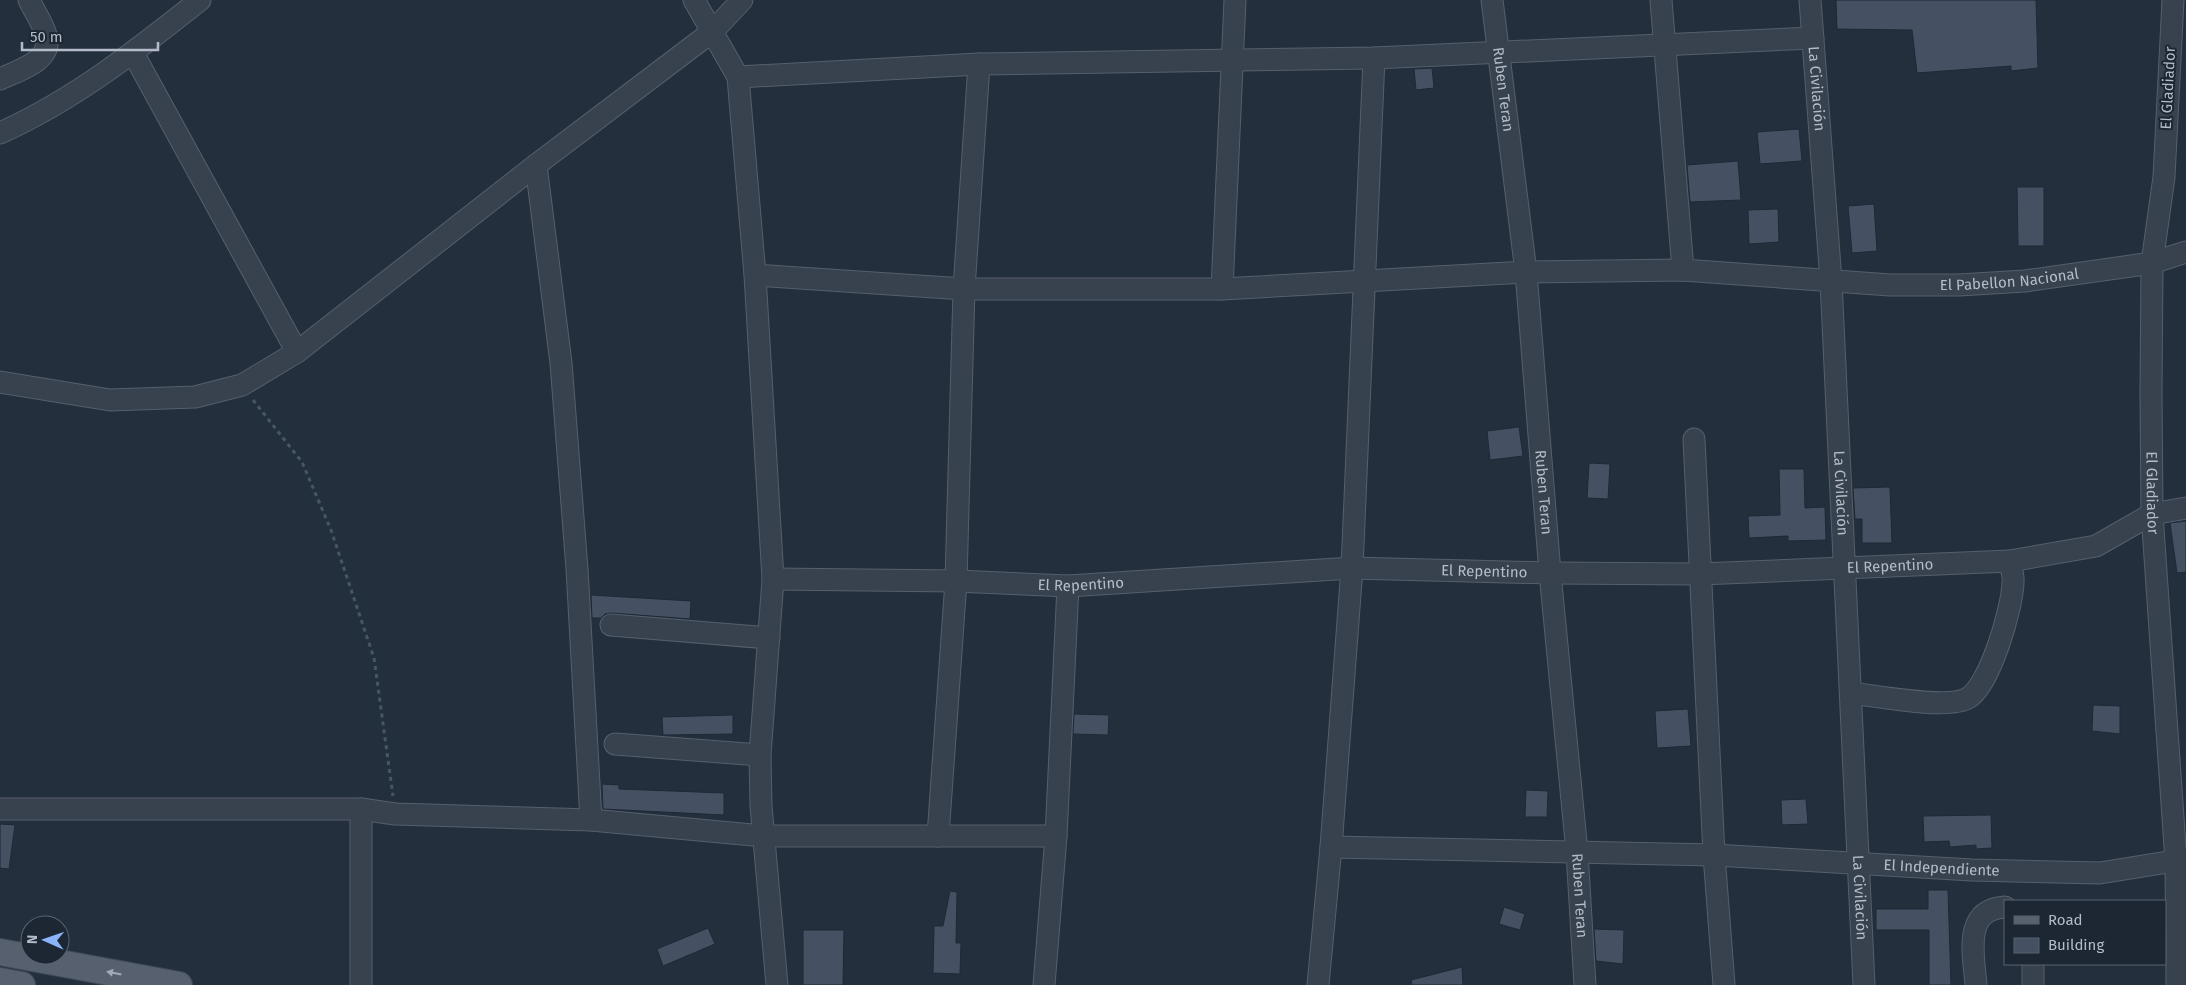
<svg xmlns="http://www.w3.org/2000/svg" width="2186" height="985" viewBox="0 0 2186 985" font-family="'Fira Sans',sans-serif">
<rect width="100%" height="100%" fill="#242f3e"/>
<!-- building -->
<g fill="#455162" stroke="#1f2835">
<polygon points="1836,0 2036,0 2038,68 2011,71 2011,66 1917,73 1912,30 1837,29"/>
<polygon points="1432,68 1434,88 1416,90 1414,69"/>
<polygon points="1799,129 1802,161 1760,164 1757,132"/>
<polygon points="1738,161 1741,200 1690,202 1687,165"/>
<polygon points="2017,187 2044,187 2044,246 2018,246"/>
<polygon points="1874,204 1877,251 1852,253 1848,206"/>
<polygon points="1778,209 1779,242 1749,244 1748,210"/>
<polygon points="1519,427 1523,456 1490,460 1487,431"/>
<polygon points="1589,463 1610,464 1608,499 1587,498"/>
<polygon points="1779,469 1804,469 1805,508 1825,507 1826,540 1788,541 1788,536 1749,538 1748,516 1780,515"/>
<polygon points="1890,487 1892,543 1862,543 1862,519 1855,519 1853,488"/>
<polygon points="2186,521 2186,572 2177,573 2170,523"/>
<polygon points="591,595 691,601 690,619 612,613 605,614 601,618 592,618"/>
<polygon points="2093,705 2120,706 2120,734 2092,731"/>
<polygon points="1688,709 1691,746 1657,748 1655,711"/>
<polygon points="1074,714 1109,715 1108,735 1073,734"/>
<polygon points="733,715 733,734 663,735 662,717"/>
<polygon points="602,784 619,785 619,789 724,793 724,815 603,809"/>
<polygon points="1526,790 1548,791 1547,817 1525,817"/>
<polygon points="1806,799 1808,824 1782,825 1781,800"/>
<polygon points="1991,815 1992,848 1976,849 1976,845 1950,847 1949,841 1924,842 1923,816"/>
<polygon points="0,824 15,825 9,869 0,868"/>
<polygon points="1928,890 1948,890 1951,985 1929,985 1929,930 1876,930 1876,909 1928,909"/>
<polygon points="950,891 957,892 956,943 961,943 960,974 933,973 934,926 943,926"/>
<polygon points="1504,907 1525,914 1520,930 1499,924"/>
<polygon points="708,928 715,944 663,966 657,949"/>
<polygon points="1594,929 1624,930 1623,964 1596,961"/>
<polygon points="803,930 844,930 843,985 803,985"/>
<polygon points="1462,967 1463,985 1412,985 1411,980"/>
</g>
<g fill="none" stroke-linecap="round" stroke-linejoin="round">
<!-- minor casing -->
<g stroke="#565f6c" stroke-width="23">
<g id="minor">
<polyline points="694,0 738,77 755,275 773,579 760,755 761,806 777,985"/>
<path id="s1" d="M1492,0L1526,272L1550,573L1577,852L1585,985"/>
<polyline points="1661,0 1683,270"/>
<path id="s2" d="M1810,0L1831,281L1864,985"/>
<path id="s3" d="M2173,0L2164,177L2152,263L2151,393L2152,514L2176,861L2177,985"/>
<polyline points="133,53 297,352"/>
<polyline points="738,77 979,64 1374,58 1813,38"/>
<path d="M0,79C17,71 54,61 46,35C43,23 34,11 29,0"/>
<path d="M0,133C74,100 137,50 200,0"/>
<polyline points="536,165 561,363 577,569 591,820"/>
<path id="s4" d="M755,275L964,289H1222L1526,272L1683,270L1890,285H1959L2025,281L2152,263L2186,252"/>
<polyline points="1222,289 1235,0"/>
<polyline points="0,382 110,400 195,397 242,385 297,352 536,165 713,31 742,0"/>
<polyline points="1694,439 1714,855 1724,985"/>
<path id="s5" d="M773,579L956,581L1068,586L1352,568L1550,573L1700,574L2010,561L2096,546L2152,514L2186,508"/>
<polyline points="611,625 769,638"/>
<path d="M1851,693C1876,696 1948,710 1968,698C1990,685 2012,609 2013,583C2014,576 2011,568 2010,561"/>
<polyline points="615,744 760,755"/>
<polyline points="0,809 361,809 395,814 591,820 764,836 1056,836"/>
<polyline points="938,836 956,581 964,289 979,64"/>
<path id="s6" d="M1331,847L1714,855L1972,870L2100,873L2186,859"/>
<polyline points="2033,964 2033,985"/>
<polyline points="361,985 361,809"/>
<polyline points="1044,985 1056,836 1068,586"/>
<polyline points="1318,985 1331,847 1352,568 1374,58"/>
<path d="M1976,985C1974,956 1962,910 2005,907"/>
</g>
</g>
<!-- major casing -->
<g stroke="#414a57" stroke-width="28">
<g id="major">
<polyline points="0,952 179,985"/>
<polyline points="0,981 22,985"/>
</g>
</g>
<!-- path -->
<polyline stroke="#44595c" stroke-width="3" stroke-dasharray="4 4" stroke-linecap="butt" points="253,400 302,462 331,530 374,658 393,796"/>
<!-- minor -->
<use href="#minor" stroke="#38414e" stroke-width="21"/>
<!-- major -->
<use href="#major" stroke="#56606e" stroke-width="26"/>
</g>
<!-- one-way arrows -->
<defs><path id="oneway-solid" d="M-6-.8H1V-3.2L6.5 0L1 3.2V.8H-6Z" transform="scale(1.25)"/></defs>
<use fill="#a1aab7" href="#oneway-solid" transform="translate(114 973) rotate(-169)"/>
<g text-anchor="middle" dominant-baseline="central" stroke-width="4" stroke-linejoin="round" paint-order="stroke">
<!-- street labels -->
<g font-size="15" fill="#b4bcc9" stroke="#1d2633">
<text stroke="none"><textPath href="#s2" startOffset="89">La Civilación</textPath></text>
<text transform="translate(2168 88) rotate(-87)">El Gladiador</text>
<text stroke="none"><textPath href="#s1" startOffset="90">Ruben Teran</textPath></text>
<text stroke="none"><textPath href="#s4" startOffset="1256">El Pabellon Nacional</textPath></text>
<text stroke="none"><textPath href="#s1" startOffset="495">Ruben Teran</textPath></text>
<text stroke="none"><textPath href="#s2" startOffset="494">La Civilación</textPath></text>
<text stroke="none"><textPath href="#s3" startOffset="494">El Gladiador</textPath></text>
<text stroke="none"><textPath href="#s5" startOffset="1118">El Repentino</textPath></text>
<text stroke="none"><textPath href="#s5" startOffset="712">El Repentino</textPath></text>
<text stroke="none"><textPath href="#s5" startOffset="308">El Repentino</textPath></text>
<text stroke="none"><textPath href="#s6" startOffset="611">El Independiente</textPath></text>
<text stroke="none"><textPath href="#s1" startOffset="900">Ruben Teran</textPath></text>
<text stroke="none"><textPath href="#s2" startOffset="899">La Civilación</textPath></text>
</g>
</g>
<!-- legend -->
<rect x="2004" y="900" width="162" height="65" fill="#1d2633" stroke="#59626f"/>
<rect x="2014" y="916" width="25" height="8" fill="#56606e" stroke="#59626f"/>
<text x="2048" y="925" font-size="15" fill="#b4bcc9">Road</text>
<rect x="2014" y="938" width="25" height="15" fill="#455162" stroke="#59626f"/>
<text x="2048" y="950" font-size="15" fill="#b4bcc9">Building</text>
<!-- north arrow -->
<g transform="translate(45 940) rotate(272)"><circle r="24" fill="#1d2633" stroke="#59626f"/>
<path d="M0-4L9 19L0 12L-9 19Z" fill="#8ab4f8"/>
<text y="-8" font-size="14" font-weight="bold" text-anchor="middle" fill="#b4bcc9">N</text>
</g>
<!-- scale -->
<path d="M22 42v8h136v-8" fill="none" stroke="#b4bcc9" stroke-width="2.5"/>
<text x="30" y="42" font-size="15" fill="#b4bcc9" stroke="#1d2633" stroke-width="4" paint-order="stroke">50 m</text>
</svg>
